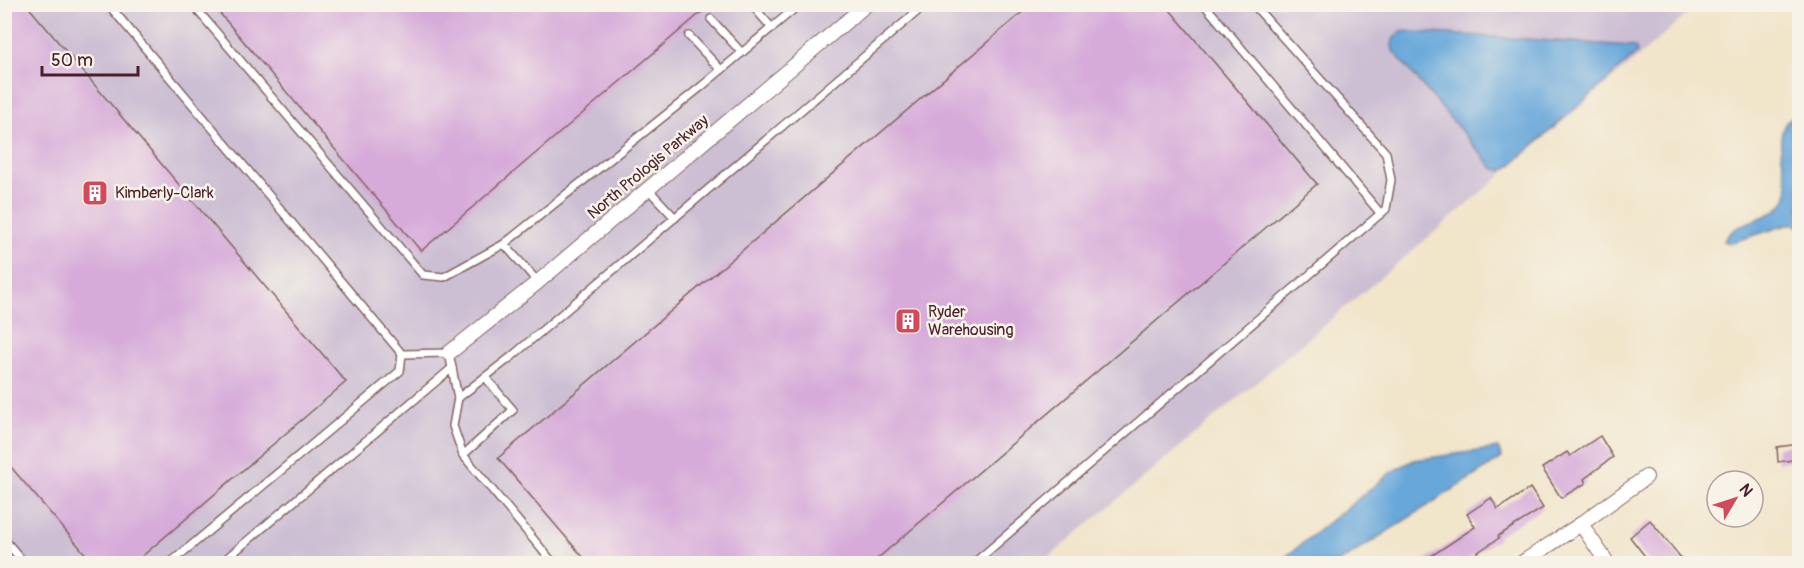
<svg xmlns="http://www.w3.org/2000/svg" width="1804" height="568" viewBox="0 0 1804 568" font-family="Pangolin,sans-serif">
<rect width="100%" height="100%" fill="#f7f3e8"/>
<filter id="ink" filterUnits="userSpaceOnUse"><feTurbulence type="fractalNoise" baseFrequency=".0167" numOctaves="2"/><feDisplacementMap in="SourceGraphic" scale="12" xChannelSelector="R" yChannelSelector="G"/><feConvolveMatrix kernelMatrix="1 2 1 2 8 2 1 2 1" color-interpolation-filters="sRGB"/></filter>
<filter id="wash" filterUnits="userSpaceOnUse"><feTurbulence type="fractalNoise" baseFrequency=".008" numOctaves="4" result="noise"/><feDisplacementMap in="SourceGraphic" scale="24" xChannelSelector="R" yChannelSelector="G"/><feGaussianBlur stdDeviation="1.35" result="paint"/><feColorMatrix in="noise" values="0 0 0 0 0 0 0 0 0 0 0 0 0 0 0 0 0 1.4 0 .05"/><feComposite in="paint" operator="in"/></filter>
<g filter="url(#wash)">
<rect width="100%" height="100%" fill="#f1e5ca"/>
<!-- industrial -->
<polygon fill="#ccbed3" points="4,5 1698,5 1470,202 1041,564 5,563"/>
<!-- water -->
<g fill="#68a7da" stroke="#596382" stroke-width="1.5">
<path d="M1402,31L1631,46L1636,48L1637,53L1509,167L1502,171L1493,168L1393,51C1391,41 1393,37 1402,31Z"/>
<path d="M1799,109V227L1793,223L1730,243L1724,241C1736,217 1778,222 1787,196C1789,190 1787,183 1786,178C1783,161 1776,137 1786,123C1790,118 1795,114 1799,109Z"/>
<polygon points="1498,448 1502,458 1338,563 1278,563 1393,471 1414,460"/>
</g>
<g id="blocks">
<!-- building -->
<g fill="#d6aad9">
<polygon points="4,4 26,4 346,382 133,564 94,564 4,459"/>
<polygon points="212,4 711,4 421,251"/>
<polygon points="1032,4 1165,4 1317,184 871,564 589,564 498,458"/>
<polygon points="1600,436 1613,457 1584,479 1586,483 1561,498 1542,468 1567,452 1570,456"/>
<polygon points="1800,444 1800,459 1778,462 1777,447"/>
<polygon points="1530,488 1543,508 1498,536 1499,538 1460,564 1456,559 1449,564 1419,564 1475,527 1467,514 1491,498 1498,509"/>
<polygon points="1650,520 1686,564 1651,564 1630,537"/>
</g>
</g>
</g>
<g filter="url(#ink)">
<use href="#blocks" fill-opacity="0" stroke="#846463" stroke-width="1.5"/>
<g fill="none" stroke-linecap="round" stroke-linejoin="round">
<!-- lane casing -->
<g stroke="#846463" stroke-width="10">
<g id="lane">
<polyline points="108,4 402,354"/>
<polyline points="196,4 199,12 423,275 444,277 504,244 538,282"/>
<polyline points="751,4 772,28"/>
<polyline points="1204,4 1381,214"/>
<polyline points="711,19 742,53"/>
<polyline points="689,36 721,70"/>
<polyline points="648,189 675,218"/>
<polyline points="504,244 702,86 800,4"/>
<polyline points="458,398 511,357 926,4"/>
<polyline points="463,455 513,410 485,377"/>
<polyline points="4,539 25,564"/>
<polyline points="169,564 400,371 402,354 449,353 458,398 453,426 463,455 554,564"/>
<polyline points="220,564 452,368"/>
<polyline points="973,564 1386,209 1391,180 1386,153 1253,4"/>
</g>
</g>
<!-- street casing -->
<g stroke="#846463" stroke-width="16">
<g id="street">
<polyline points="449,353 538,282 867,4"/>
<polyline points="1581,524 1608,564"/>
<polyline points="1520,564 1581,524 1646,477"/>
</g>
</g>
<!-- lane -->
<use href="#lane" stroke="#fff" stroke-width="7"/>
<!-- street -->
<use href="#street" stroke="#fff" stroke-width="14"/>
</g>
</g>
<!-- icons -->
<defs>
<g id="building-square" transform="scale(1.35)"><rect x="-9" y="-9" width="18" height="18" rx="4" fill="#d1495b" stroke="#f7f3e8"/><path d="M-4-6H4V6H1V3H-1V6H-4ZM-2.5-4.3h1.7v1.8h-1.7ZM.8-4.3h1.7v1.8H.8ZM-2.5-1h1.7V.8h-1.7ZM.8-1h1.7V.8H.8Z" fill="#fff"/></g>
</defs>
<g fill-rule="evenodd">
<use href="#building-square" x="95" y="193"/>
<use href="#building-square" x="908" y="321"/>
</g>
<g text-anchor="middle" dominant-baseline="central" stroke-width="5" stroke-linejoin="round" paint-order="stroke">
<!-- street labels -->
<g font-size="16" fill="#4a1f2b" stroke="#f7f3e8">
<text transform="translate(648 167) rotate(-40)">North Prologis Parkway</text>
</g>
<!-- poi labels -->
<g font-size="16" fill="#4a1f2b" stroke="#f7f3e8" text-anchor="start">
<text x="115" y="193">Kimberly-Clark</text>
<text x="928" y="312">Ryder<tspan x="928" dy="18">Warehousing</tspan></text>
</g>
</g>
<!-- margin -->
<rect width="1804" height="568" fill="none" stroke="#f7f3e8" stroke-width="24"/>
<!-- north arrow -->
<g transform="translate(1735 499) rotate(51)"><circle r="28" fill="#f7f3e8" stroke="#b29e9c" stroke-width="1.5"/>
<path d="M0-4.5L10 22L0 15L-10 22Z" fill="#d1495b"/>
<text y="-9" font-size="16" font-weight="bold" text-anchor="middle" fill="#4a1f2b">N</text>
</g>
<!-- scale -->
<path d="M42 66v9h96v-9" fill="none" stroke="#4a1f2b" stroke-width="3"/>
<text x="51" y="66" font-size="18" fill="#4a1f2b" stroke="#f7f3e8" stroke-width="4.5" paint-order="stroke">50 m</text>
</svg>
